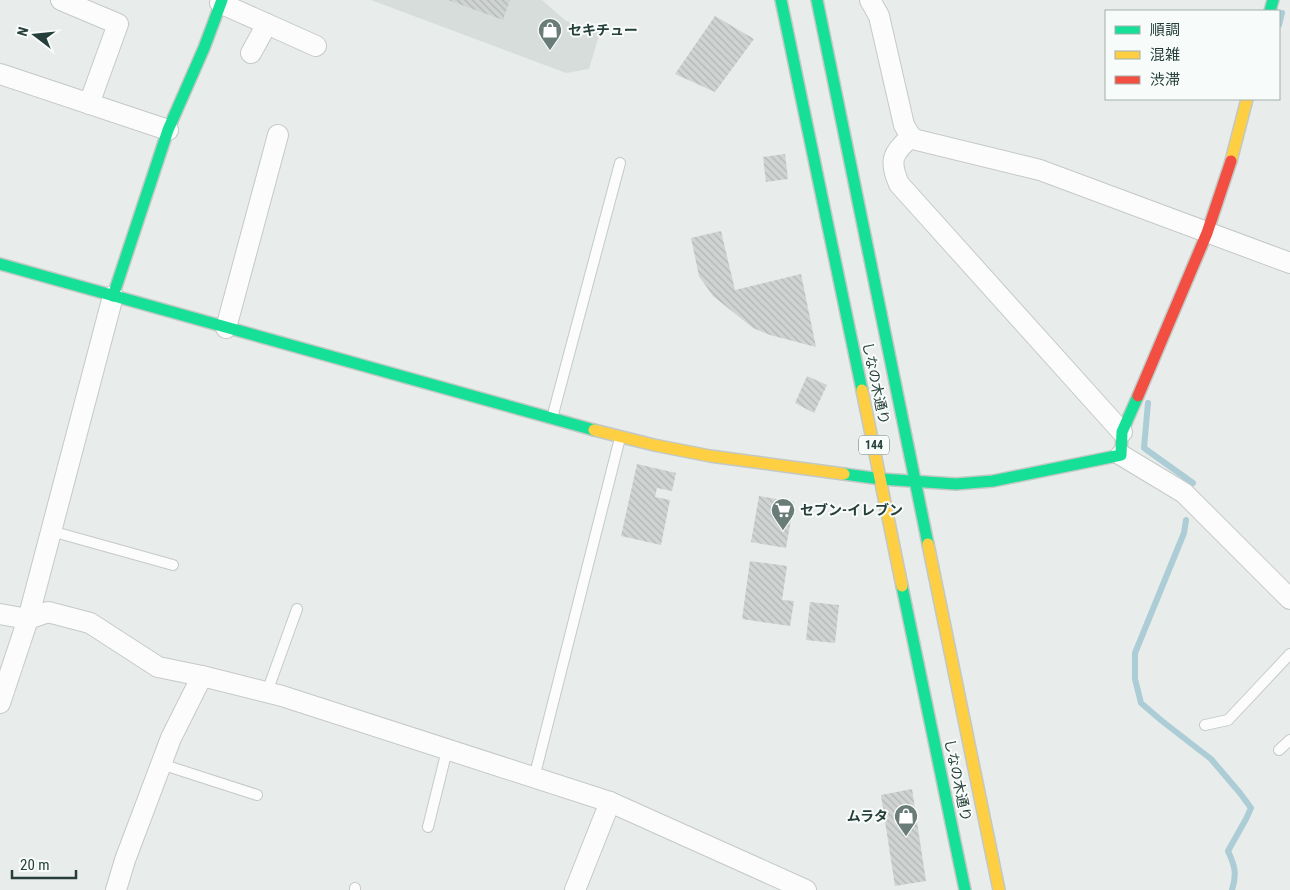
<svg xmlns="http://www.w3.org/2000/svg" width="1290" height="890" viewBox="0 0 1290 890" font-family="'Roboto Condensed','Noto Sans JP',sans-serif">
<defs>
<pattern id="building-back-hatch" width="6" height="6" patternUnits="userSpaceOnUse" patternTransform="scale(1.25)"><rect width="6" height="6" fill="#cfd4d2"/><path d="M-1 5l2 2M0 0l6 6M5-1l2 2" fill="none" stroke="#b2b7b5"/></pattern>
</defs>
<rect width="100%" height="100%" fill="#e8ecea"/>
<!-- built -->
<polygon fill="#d7dddb" points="371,0 542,0 566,21 600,32 589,69 566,73"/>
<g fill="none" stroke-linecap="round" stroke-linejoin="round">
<!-- stream -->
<g stroke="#acccd6" stroke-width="6">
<polyline points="1279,25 1282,13"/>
<polyline points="1148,403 1144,448 1193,483"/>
<path d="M1186,520L1184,533L1135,653V679L1141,703L1162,721L1211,759L1240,793L1251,808L1246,819L1228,851C1235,866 1237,874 1232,890"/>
</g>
</g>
<!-- building -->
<g fill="url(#building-back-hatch)">
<polygon points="448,0 510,0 503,20"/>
<polygon points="715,16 754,39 715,92 675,74"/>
<polygon points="785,154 788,179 766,182 763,157"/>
<polygon points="721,231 735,290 801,274 816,347 770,335 753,328 713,296 699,276 691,238"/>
<polygon points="807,376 827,385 814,413 795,403"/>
<polygon points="637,464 676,473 672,491 657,488 655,497 670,500 661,545 621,536"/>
<polygon points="759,496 794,502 786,548 751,542"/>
<polygon points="750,561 787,566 782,600 794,601 790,626 742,619"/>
<polygon points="810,602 839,605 835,643 806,640"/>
<polygon points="912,789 926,881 895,886 881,795"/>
</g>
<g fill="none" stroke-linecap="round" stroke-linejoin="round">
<!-- lane casing -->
<g stroke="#c5c9c8" stroke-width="12">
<g id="lane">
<polyline points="552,418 620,163"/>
<polyline points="51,531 173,565"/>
<polyline points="267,692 297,609"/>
<polyline points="1205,725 1228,720 1290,654"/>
<polyline points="1279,750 1290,740"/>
<polyline points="161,764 257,795"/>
<polyline points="534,778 620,438"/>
<polyline points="428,827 447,750"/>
<polyline points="355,890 355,888"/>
</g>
</g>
<!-- street casing -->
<g stroke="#c5c9c8" stroke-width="22">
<g id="street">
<polyline points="61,0 118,24 89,104"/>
<polyline points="870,0 879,16 904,125 911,137 917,140 1040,170 1290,263"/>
<polyline points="220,3 316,46"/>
<polyline points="251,53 267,24"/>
<polyline points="0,74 168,130"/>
<path d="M911,137C892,153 889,161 899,184L1122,432"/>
<polyline points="226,328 278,135"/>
<polyline points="1121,455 1184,493 1290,599"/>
<polyline points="0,614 28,619 48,612 90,623 158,667 202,676"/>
<polyline points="0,703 28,619 113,296"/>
<polyline points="116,890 125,860 171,738 202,676 282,696 610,802 806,890"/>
<polyline points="575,890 610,802"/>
</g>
</g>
<!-- fast casing -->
<g stroke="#c2c8c6" stroke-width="14">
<g id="fast">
<polyline points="781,0 862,390"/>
<polyline points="817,0 928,544"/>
<polyline points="1270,11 1273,0"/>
<polyline points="0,264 594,430"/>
<polyline points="113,296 168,130 204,48 222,0"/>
<polyline points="844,474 881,479 956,484 993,481 1121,455 1122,432 1138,396"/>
<polyline points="902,586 965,890"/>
</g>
</g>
<!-- slow casing -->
<g stroke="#c2c8c6" stroke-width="14">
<g id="slow">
<polyline points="1231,161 1247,99"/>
<polyline points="862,390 902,586"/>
<polyline points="594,430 654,445 710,456 844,474"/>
<polyline points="928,544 999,890"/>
</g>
</g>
<!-- jam casing -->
<g stroke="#c2c8c6" stroke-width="14">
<polyline id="jam" points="1138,396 1207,233 1231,161"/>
</g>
<!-- lane -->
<use href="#lane" stroke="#fcfcfc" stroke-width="10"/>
<!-- street -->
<use href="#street" stroke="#fcfcfc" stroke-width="20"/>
<!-- fast -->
<use href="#fast" stroke="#16e098" stroke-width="11"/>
<!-- slow -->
<use href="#slow" stroke="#ffcf43" stroke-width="11"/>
<!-- jam -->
<use href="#jam" stroke="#f24e42" stroke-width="11"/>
</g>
<!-- icons -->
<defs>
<g id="shop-pin" transform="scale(1.25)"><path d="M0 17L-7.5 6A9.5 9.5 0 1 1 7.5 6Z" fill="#6a7c78" stroke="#f7fbf9"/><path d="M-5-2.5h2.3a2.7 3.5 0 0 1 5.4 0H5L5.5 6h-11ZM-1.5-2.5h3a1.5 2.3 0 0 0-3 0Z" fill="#fff"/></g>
<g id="supermarket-pin" transform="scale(1.25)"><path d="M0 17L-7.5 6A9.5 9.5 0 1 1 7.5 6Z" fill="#6a7c78" stroke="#f7fbf9"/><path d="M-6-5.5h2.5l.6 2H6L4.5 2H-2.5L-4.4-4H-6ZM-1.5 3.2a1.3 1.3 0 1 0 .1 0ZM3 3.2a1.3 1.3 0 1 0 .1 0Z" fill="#fff"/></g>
</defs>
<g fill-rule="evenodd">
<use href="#shop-pin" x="550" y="30"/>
<use href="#supermarket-pin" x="783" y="510"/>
<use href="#shop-pin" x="906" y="816"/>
</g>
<g text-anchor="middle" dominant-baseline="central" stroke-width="4" stroke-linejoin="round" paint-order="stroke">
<!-- shield labels -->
<rect fill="#f7fbf9" stroke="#657774" stroke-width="1" x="859" y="435.5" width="30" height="19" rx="4"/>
<g font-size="12" font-weight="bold" fill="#263f3b">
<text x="874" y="445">144</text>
</g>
<!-- poi labels -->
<g font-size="14" font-weight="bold" fill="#263f3b" stroke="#f7fbf9" text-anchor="start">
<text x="568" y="30">セキチュー</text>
<text x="800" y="510">セブン-イレブン</text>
<text x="888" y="816" text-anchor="end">ムラタ</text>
</g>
<!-- street labels -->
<g font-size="14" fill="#263f3b" stroke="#f7fbf9">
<text transform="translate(876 383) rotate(78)">しなの木通り</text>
<text transform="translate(958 780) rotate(78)">しなの木通り</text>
</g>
</g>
<!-- legend -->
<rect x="1105" y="10" width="175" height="90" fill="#f7fbf9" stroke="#a3b0ad"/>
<rect x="1115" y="26" width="25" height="8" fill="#16e098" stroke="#a3b0ad"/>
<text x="1150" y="35" font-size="15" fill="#263f3b">順調</text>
<rect x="1115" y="51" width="25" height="8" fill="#ffcf43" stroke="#a3b0ad"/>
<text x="1150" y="60" font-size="15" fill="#263f3b">混雑</text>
<rect x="1115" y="76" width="25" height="8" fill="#f24e42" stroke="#a3b0ad"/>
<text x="1150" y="85" font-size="15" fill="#263f3b">渋滞</text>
<!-- north arrow -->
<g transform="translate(35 35) rotate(286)" stroke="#f7fbf9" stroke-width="4" paint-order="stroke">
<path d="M0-4L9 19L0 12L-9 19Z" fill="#263f3b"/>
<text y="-8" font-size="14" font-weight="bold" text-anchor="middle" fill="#263f3b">N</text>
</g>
<!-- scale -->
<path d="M12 870v8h64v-8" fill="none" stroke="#263f3b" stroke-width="2.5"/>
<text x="20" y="870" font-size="15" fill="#263f3b" stroke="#f7fbf9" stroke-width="4" paint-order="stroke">20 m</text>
</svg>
